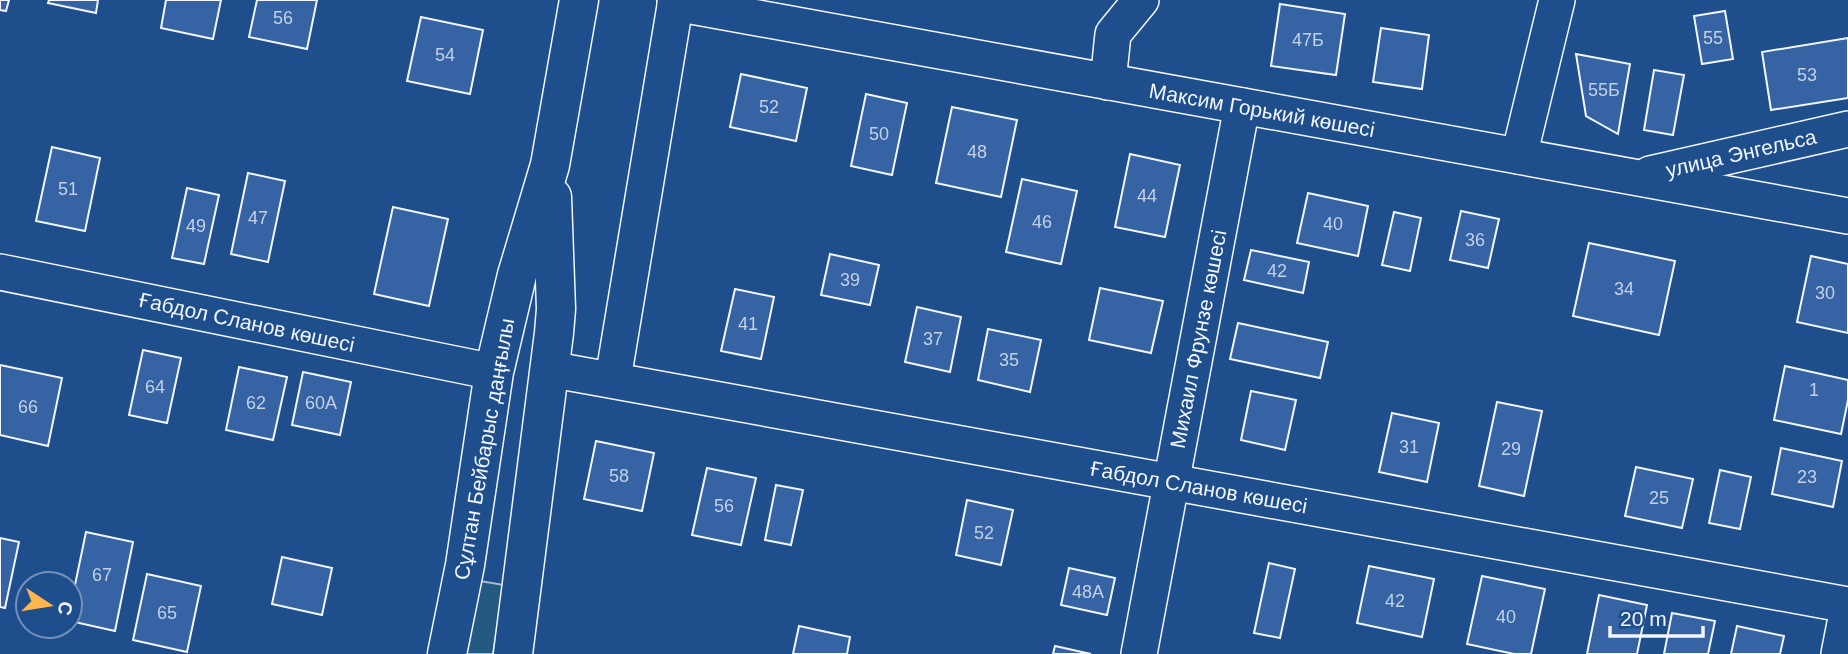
<svg xmlns="http://www.w3.org/2000/svg" width="1848" height="654" viewBox="0 0 1848 654" font-family="Arial,sans-serif">
<rect width="100%" height="100%" fill="#1f4e8c"/>
<!-- green -->
<polygon fill="#245a82" stroke="#a8bbd7" stroke-width="2" points="474,580 504,585 493,654 462,654"/>
<!-- building -->
<g fill="#3563a3" stroke="#f2f6ff" stroke-width="2">
<polygon points="0,0 9,0 6,11 0,10"/>
<polygon points="49,0 98,0 96,13 48,3"/>
<polygon points="166,0 221,0 213,39 161,28"/>
<polygon points="257,0 317,0 307,49 249,37"/>
<polygon points="1280,4 1345,14 1336,75 1271,66"/>
<polygon points="1725,11 1733,59 1702,64 1694,16"/>
<polygon points="421,17 483,30 470,94 407,81"/>
<polygon points="1381,28 1429,35 1422,89 1373,82"/>
<polygon points="1848,38 1848,98 1771,110 1762,52"/>
<polygon points="1576,54 1630,64 1618,134 1586,116"/>
<polygon points="1654,70 1684,75 1673,135 1644,130"/>
<polygon points="741,74 807,88 796,141 730,127"/>
<polygon points="866,94 907,103 892,175 851,166"/>
<polygon points="952,107 1017,120 1001,197 936,183"/>
<polygon points="52,147 100,158 85,231 36,221"/>
<polygon points="1130,154 1180,165 1165,237 1115,227"/>
<polygon points="248,173 285,181 268,262 231,254"/>
<polygon points="1022,179 1077,191 1061,264 1006,252"/>
<polygon points="187,188 219,195 204,264 172,258"/>
<polygon points="1308,193 1368,206 1358,256 1297,243"/>
<polygon points="393,207 448,219 429,306 374,294"/>
<polygon points="1461,211 1499,219 1488,268 1450,260"/>
<polygon points="1394,212 1421,218 1410,271 1382,265"/>
<polygon points="1589,243 1675,261 1659,335 1573,316"/>
<polygon points="1251,250 1309,262 1303,293 1244,280"/>
<polygon points="830,254 879,265 870,305 821,295"/>
<polygon points="1811,256 1848,264 1848,333 1797,322"/>
<polygon points="1100,288 1163,301 1151,353 1089,340"/>
<polygon points="735,289 774,297 761,359 721,351"/>
<polygon points="917,307 961,317 950,372 905,362"/>
<polygon points="1238,323 1328,342 1320,378 1230,359"/>
<polygon points="988,329 1041,340 1030,392 978,380"/>
<polygon points="143,350 181,358 167,423 129,415"/>
<polygon points="0,365 62,378 48,446 0,435"/>
<polygon points="1785,366 1848,380 1848,400 1841,434 1774,420"/>
<polygon points="239,367 287,377 273,440 226,430"/>
<polygon points="303,372 351,382 340,435 292,425"/>
<polygon points="1251,391 1296,400 1285,450 1241,440"/>
<polygon points="1497,402 1542,411 1524,496 1479,486"/>
<polygon points="1392,413 1439,423 1427,482 1379,472"/>
<polygon points="596,441 654,453 642,511 584,499"/>
<polygon points="1781,448 1842,461 1833,507 1772,494"/>
<polygon points="1636,467 1693,479 1682,528 1625,516"/>
<polygon points="707,468 756,478 741,545 692,535"/>
<polygon points="1720,470 1751,477 1740,529 1709,523"/>
<polygon points="776,485 803,490 791,545 765,540"/>
<polygon points="967,500 1013,510 1001,565 956,555"/>
<polygon points="86,532 133,542 115,631 70,621 70,609"/>
<polygon points="0,538 19,542 5,608 0,607"/>
<polygon points="282,557 332,568 322,615 272,604"/>
<polygon points="1269,563 1295,569 1280,638 1254,633"/>
<polygon points="1369,566 1434,579 1422,637 1357,623"/>
<polygon points="1069,568 1115,578 1107,615 1061,605"/>
<polygon points="147,574 201,586 187,652 133,640"/>
<polygon points="1482,576 1545,589 1531,654 1514,654 1467,644"/>
<polygon points="1599,595 1647,605 1637,654 1587,654"/>
<polygon points="1672,613 1715,621 1708,654 1664,654"/>
<polygon points="799,626 850,637 847,654 793,654"/>
<polygon points="1737,626 1784,636 1780,654 1731,654"/>
<polygon points="1055,646 1091,654 1053,654"/>
</g>
<g fill="none" stroke-linecap="round" stroke-linejoin="round">
<!-- minor casing -->
<g stroke="#f2f6ff" stroke-width="38">
<g id="minor">
<polyline points="675,3 1848,216"/>
<polyline points="1108,82 1113,34 1141,0"/>
<polyline points="1519,156 1557,0"/>
<polyline points="1650,174 1848,129"/>
<polyline points="0,272 494,372"/>
<polyline points="549,369 1848,605"/>
<polyline points="613,379 676,0"/>
<polyline points="1139,654 1242,106"/>
<polyline points="1839,654 1848,608"/>
</g>
</g>
<!-- major casing -->
<g stroke="#f2f6ff" stroke-width="41">
<g id="major">
<polyline points="447,654 465,565 494,372 517,275 550,165 579,0"/>
<polyline points="513,654 554,333 556,309 552,197"/>
</g>
</g>
<!-- minor -->
<use href="#minor" stroke="#1f4e8c" stroke-width="35"/>
<!-- major -->
<use href="#major" stroke="#1f4e8c" stroke-width="38"/>
</g>
<g text-anchor="middle" dominant-baseline="central" stroke-width="5" stroke-linejoin="round" paint-order="stroke">
<!-- number labels -->
<g font-size="18" fill="#c3d1e8">
<text x="283" y="18">56</text>
<text x="1713" y="38">55</text>
<text x="1308" y="40">47Б</text>
<text x="445" y="55">54</text>
<text x="1807" y="75">53</text>
<text x="1604" y="90">55Б</text>
<text x="769" y="107">52</text>
<text x="879" y="134">50</text>
<text x="977" y="152">48</text>
<text x="68" y="189">51</text>
<text x="1147" y="196">44</text>
<text x="258" y="218">47</text>
<text x="1042" y="222">46</text>
<text x="1333" y="224">40</text>
<text x="196" y="226">49</text>
<text x="1475" y="240">36</text>
<text x="1277" y="271">42</text>
<text x="850" y="280">39</text>
<text x="1624" y="289">34</text>
<text x="1825" y="293">30</text>
<text x="748" y="324">41</text>
<text x="933" y="339">37</text>
<text x="1009" y="360">35</text>
<text x="155" y="387">64</text>
<text x="1814" y="390">1</text>
<text x="256" y="403">62</text>
<text x="321" y="403">60А</text>
<text x="28" y="407">66</text>
<text x="1409" y="447">31</text>
<text x="1511" y="449">29</text>
<text x="619" y="476">58</text>
<text x="1807" y="477">23</text>
<text x="1659" y="498">25</text>
<text x="724" y="506">56</text>
<text x="984" y="533">52</text>
<text x="102" y="575">67</text>
<text x="1088" y="592">48А</text>
<text x="1395" y="601">42</text>
<text x="167" y="613">65</text>
<text x="1506" y="617">40</text>
</g>
<!-- street labels -->
<g font-size="21" fill="#f2f6ff" stroke="#1f4e8c">
<text transform="translate(1262 110) rotate(10)">Максим Горький көшесі</text>
<text transform="translate(1741 153) rotate(-13)">улица Энгельса</text>
<text transform="translate(247 322) rotate(12)">Ғабдол Сланов көшесі</text>
<text transform="translate(1198 339) rotate(-79)">Михаил Фрунзе көшесі</text>
<text transform="translate(484 449) rotate(-80)">Сұлтан Бейбарыс даңғылы</text>
<text transform="translate(1199 487) rotate(10)">Ғабдол Сланов көшесі</text>
</g>
</g>
<!-- north arrow -->
<g transform="translate(49 605) rotate(102)"><circle r="33" fill="#1f4e8c" stroke="#7391ba" stroke-width="2"/>
<path d="M0-5L12 26L0 18L-12 26Z" fill="#ffb74d"/>
<text y="-10" font-size="19" font-weight="bold" text-anchor="middle" fill="#f2f6ff">С</text>
</g>
<!-- scale -->
<path d="M1610 626v10h93v-10" fill="none" stroke="#f2f6ff" stroke-width="3.5"/>
<text x="1620" y="626" font-size="21" fill="#f2f6ff" stroke="#1f4e8c" stroke-width="5" paint-order="stroke">20 m</text>
</svg>
